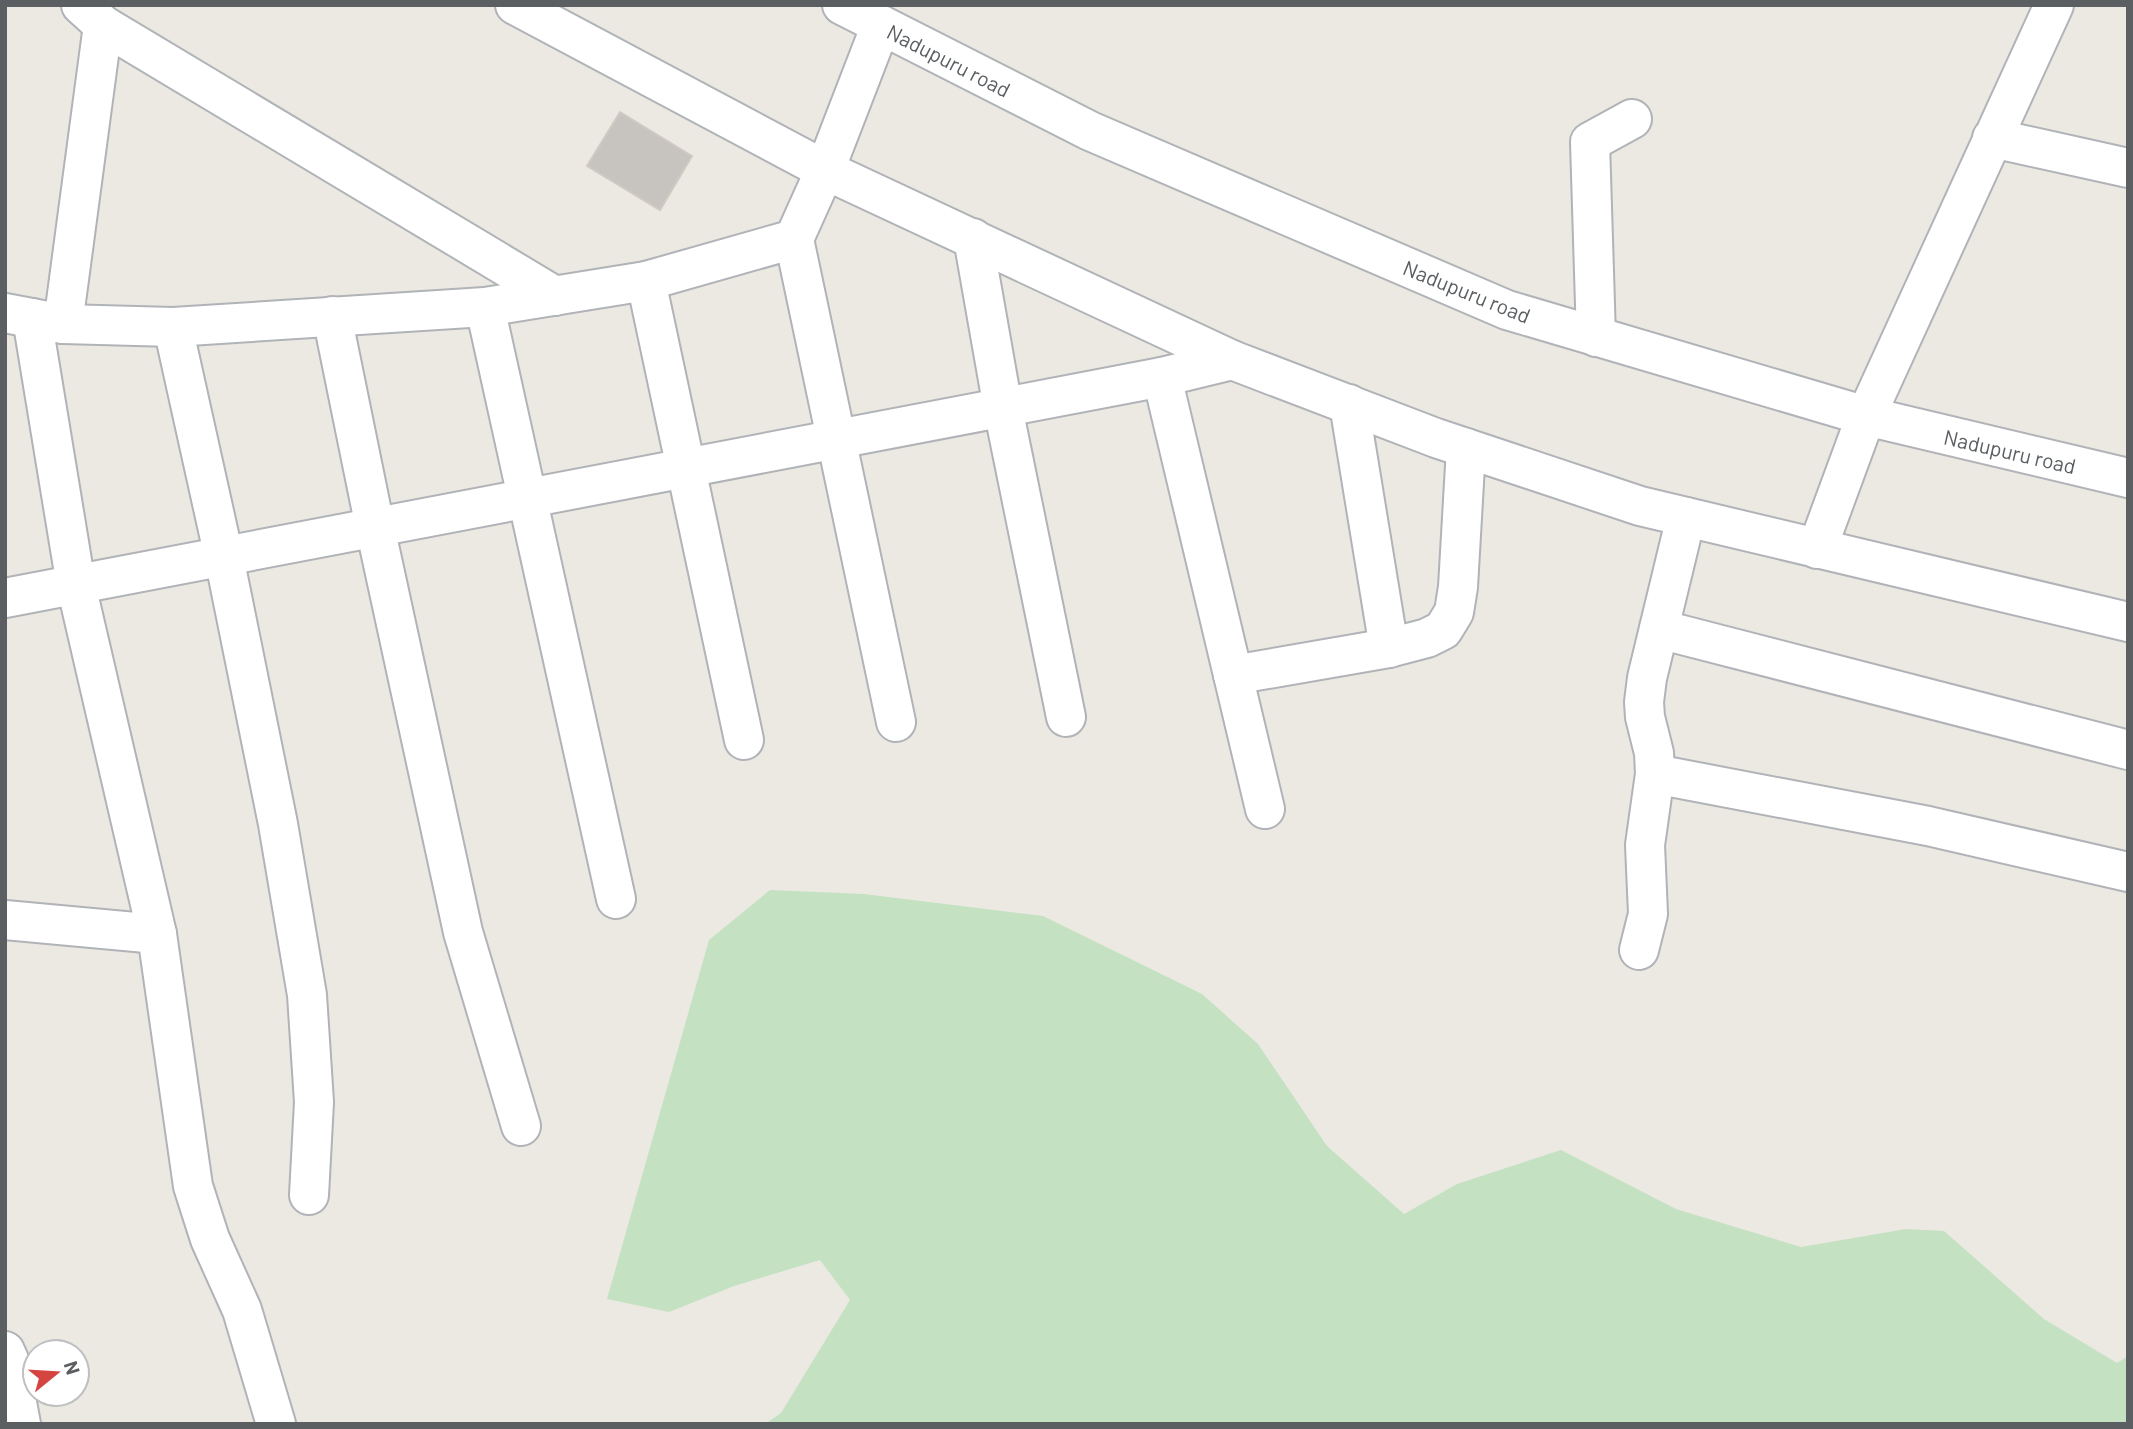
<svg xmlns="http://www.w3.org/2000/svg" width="2133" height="1429" viewBox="0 0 2133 1429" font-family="Barlow,sans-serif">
<rect width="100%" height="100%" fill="#ece9e3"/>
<!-- green -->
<polygon fill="#c4e1c2" points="770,890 864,894 1043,916 1202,994 1258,1044 1327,1146 1404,1214 1457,1184 1561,1150 1676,1209 1801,1247 1906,1229 1944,1231 2044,1319 2117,1363 2128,1356 2128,1424 765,1424 781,1413 850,1300 820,1260 734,1286 669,1312 607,1299 709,940"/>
<!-- building -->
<polygon fill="#c7c4c0" stroke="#d0cbc2" stroke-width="2" points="620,112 692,156 660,210 587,166"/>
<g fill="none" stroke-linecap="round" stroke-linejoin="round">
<!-- minor casing -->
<g stroke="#b0b3b7" stroke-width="42">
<g id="minor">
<polyline points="81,5 103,25 555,296"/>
<polyline points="515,5 825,170 1232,360 1436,438 1640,506 2128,622"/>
<polyline points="842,5 1090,131 1507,310 1866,416 2128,478"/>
<polyline points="1992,138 2128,168"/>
<polyline points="973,238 1003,408 1066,717"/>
<polyline points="794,239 896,722"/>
<polyline points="646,281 744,740"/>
<polyline points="485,307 616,899"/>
<polyline points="5,313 63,324 173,327 485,307 646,281 794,239 825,170 881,25"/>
<polyline points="332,316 375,527 463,932 521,1126"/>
<polyline points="32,318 76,585 157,934 193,1186 210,1239 242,1310 276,1424"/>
<polyline points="63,324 103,25"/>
<polyline points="173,327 224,557 278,824 307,995 314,1102 309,1195"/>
<polyline points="1596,337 1590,142 1632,119"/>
<polyline points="1162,377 1265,809"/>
<polyline points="1349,404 1389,648"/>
<polyline points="1817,549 1866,416 2054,5"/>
<polyline points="5,598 1162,377 1232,360"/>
<polyline points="1659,629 2128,750"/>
<polyline points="1233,675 1389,648 1427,638 1443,630 1454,612 1458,587 1466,448"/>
<polyline points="1655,774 1928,826 2128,872"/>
<polyline points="5,920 157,934"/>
<polyline points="1639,950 1648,914 1645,845 1655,774 1654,753 1645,717 1644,702 1647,678 1686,517"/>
<polyline points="5,1351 9,1360 21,1424"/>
</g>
</g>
<!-- minor -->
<use href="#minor" stroke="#fff" stroke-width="38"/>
</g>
<g text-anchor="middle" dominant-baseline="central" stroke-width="5" stroke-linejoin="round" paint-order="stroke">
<!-- street labels -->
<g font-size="21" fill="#5b5f62" stroke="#fff">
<text transform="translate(949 60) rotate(27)">Nadupuru road</text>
<text transform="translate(1467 291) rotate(22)">Nadupuru road</text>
<text transform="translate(2010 451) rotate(13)">Nadupuru road</text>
</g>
</g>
<!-- border -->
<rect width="2133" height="1429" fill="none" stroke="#5b5f62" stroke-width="14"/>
<!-- north arrow -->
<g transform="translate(56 1373) rotate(72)"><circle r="33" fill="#ffffff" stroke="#bdbfc0" stroke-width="2"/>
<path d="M0-5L12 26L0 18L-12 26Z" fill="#d44441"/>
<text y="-10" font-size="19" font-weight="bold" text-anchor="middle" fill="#5b5f62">N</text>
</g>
</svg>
